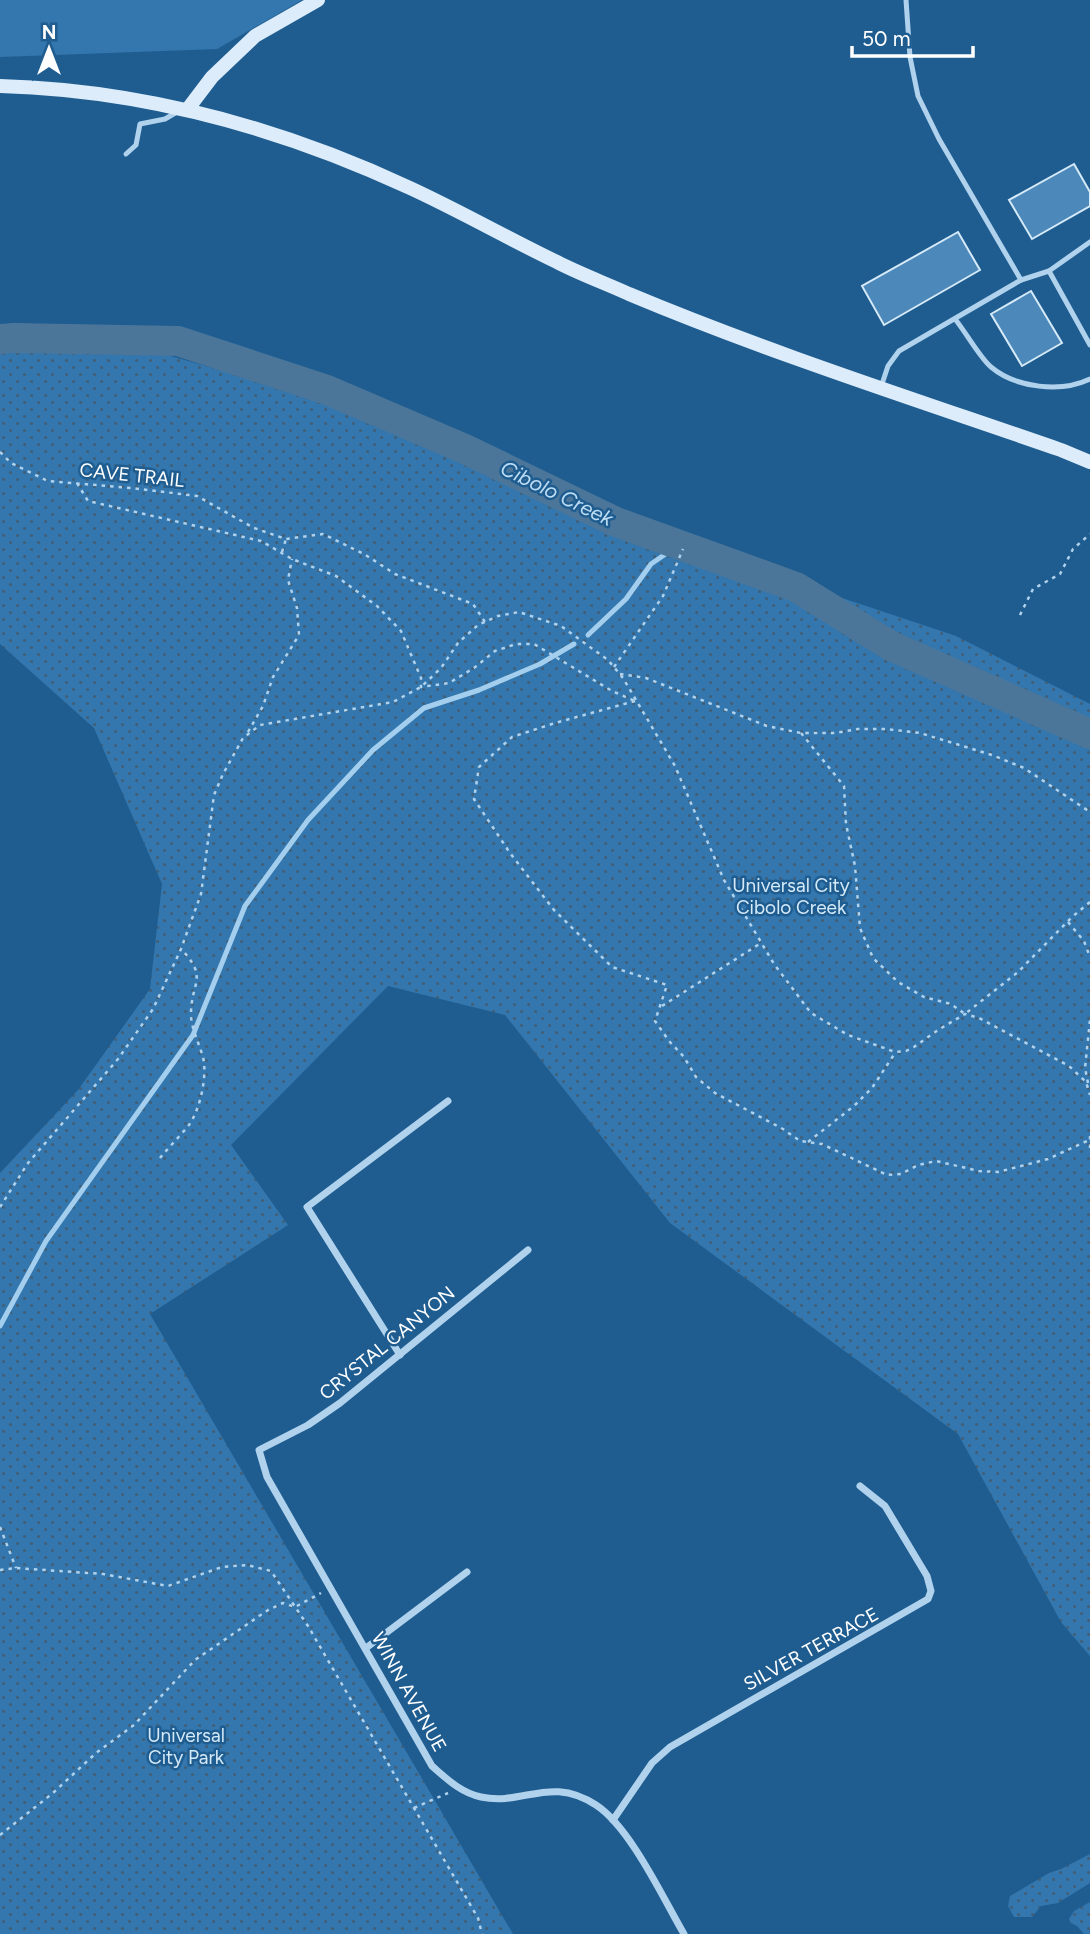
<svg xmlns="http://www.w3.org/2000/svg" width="1090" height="1934" viewBox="0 0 1090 1934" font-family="Figtree,sans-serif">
<defs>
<pattern id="park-dots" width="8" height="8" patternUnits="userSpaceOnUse" patternTransform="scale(1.75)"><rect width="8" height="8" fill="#3377ae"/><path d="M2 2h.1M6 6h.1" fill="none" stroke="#415f78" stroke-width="1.8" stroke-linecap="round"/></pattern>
</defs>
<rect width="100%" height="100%" fill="#1f5d90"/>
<!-- green -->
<polygon fill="#3377ae" points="0,0 302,0 217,49 0,57"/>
<!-- park -->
<g fill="url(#park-dots)">
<polygon points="0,325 91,333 486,447 680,544 956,636 1090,704 1090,1656 1061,1622 958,1434 670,1223 505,1015 388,986 231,1145 288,1225 150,1314 513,1934 0,1934 0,1173 78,1090 150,989 162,884 94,728 0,644"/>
<polygon points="1090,1854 1090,1883 1058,1903 1041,1906 1032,1917 1014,1917 1008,1906 1010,1896 1049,1873 1061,1869"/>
<polygon points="1090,1902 1090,1934 1084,1934 1077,1926 1071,1923 1069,1919 1074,1911"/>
</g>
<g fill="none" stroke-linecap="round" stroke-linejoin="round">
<!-- stream -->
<g stroke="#a3ceee" stroke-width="5">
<polyline points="588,635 626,599 651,564 680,544"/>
<polyline points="0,1326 46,1241 193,1035 245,906 308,820 373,750 424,708 479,690 540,664 574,644"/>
</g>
<!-- river -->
<polyline stroke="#4b769a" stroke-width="30" points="0,339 14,338 178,341 327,390 465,449 616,522 796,587 891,646 1090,734"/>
</g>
<!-- building -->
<g fill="#4c88b9" stroke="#d5eaf9" stroke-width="2">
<polygon points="1074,164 1090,192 1090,206 1032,239 1009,200"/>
<polygon points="958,232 980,270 884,325 862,286"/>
<polygon points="1031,291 1062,343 1022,366 991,314"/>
</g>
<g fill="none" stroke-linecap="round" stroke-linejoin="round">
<!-- path -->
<g stroke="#b0d2ed" stroke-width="2.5" stroke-dasharray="3.5 5" stroke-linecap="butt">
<polyline points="0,452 11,463 48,481 131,488 197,496 254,528 286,539 323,534 364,554 395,574 473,604 485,622"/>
<polyline points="77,483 88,501 261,541 292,559 336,576 377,606 401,631 421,678 421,687 449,683 474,668 495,651 516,644 534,644 612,691 635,701"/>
<polyline points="282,552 286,539"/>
<polyline points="1020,615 1033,589 1060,574 1073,549 1090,534"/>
<polyline points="614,667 663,596 683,549"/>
<polyline points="620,674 646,678 767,726 801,733 835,733 858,729 886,729 920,733 992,755 1024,768 1090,812"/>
<polyline points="635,701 555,723 512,737 479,767 474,799 510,853 554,910 612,967 667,985 655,1021 669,1041 684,1057 696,1077 715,1093 783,1129 800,1141 822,1144 887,1175 901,1174 918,1165 936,1161 979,1171 998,1172 1048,1159 1089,1140"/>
<polyline points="248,732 263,706 273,677 299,635 297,608 288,580 292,559"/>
<polyline points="801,733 844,786 846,824 855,866 860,928 873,958 898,982 924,997 951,1004 965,1014 1018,972 1072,917 1090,902"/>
<polyline points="1068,922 1084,941 1090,957"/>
<polyline points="662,1006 761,943"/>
<polyline points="1088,1083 1085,1068 1090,1020"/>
<polyline points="1090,1136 1090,1152"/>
<polyline points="808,1142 854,1106 872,1088 895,1053"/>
<path d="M160,1158C169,1147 180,1136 189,1125C200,1109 206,1081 204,1062C201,1046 191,1030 191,1014C191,982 209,978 181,949"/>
<polyline points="0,1207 28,1163 118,1059 153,1009 181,949 201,894 214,795 223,774 243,738 260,725 393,702 421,687 441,668 458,643 478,625 498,616 519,612 561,626 608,660 623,678 675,766 724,880 774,964 811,1013 848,1035 895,1052 906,1051 914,1047 938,1030 965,1014 979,1018 1069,1066 1086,1082 1090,1095"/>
<polyline points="0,1527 16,1568"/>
<polyline points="0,1570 16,1568 103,1574 168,1586 222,1567 247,1565 271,1571 308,1626 478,1918 482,1934"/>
<polyline points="414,1808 448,1793"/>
<polyline points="0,1835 53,1793 96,1753 134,1725 195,1660 268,1610 283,1603 295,1607 321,1593"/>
</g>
<!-- lane -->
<g stroke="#b0d2ed" stroke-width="5">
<polyline points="906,0 910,57 918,96 939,139 1021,280"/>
<polyline points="126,154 136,145 140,124 165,119 177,112"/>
<polyline points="1049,271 1090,345"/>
<path d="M955,319C965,331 980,358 991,367C1016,388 1061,393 1090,379"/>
<polyline points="881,387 888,366 899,351 1021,280 1049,271 1090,242"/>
</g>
<!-- street -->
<g stroke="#b0d2ed" stroke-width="7">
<path d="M528,1250L340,1403L308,1425L259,1450L267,1477L432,1766C447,1779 461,1793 481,1797C524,1806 550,1775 596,1805C630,1827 663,1898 684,1934"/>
<polyline points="400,1355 307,1207 448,1101"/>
<polyline points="366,1648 467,1572"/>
<polyline points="613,1820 652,1763 670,1747 928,1599 931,1591 927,1576 885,1506 860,1486"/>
</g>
<!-- secondary -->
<g stroke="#dcecfa" stroke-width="14">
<path d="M0,86C143,90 281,128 410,188C460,211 507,238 557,262C580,274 605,283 629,294C770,353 917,400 1061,450L1090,462"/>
<polyline points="187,110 212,77 255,36 318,0"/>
</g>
</g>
<g text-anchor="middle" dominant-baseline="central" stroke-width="5" stroke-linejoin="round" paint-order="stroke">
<!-- street labels -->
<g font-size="19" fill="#fff" stroke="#1f5d90">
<text transform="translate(132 475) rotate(6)">CAVE TRAIL</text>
<text transform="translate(387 1343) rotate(-39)">CRYSTAL CANYON</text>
<text transform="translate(811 1649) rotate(-29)">SILVER TERRACE</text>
<text transform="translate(409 1692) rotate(61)">WINN AVENUE</text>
</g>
<!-- park labels -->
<g font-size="19" fill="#d5eaf9" stroke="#1f5d90">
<text x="791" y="885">Universal City<tspan x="791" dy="22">Cibolo Creek</tspan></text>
<text x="186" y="1735">Universal<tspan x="186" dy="22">City Park</tspan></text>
</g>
<!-- water labels -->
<g font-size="21" font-style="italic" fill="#bcdcf4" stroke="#1f5d90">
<text transform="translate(557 493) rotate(26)">Cibolo Creek</text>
</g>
</g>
<!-- north arrow -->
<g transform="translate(49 49)" stroke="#1f5d90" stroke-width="5" paint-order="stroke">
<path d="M0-5L12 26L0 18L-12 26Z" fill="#ffffff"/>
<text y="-10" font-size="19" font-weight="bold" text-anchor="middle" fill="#ffffff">N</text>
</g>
<!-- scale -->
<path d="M852 46v10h121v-10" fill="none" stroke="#ffffff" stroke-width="3.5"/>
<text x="862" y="46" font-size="21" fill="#ffffff" stroke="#1f5d90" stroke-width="5" paint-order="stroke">50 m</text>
</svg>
